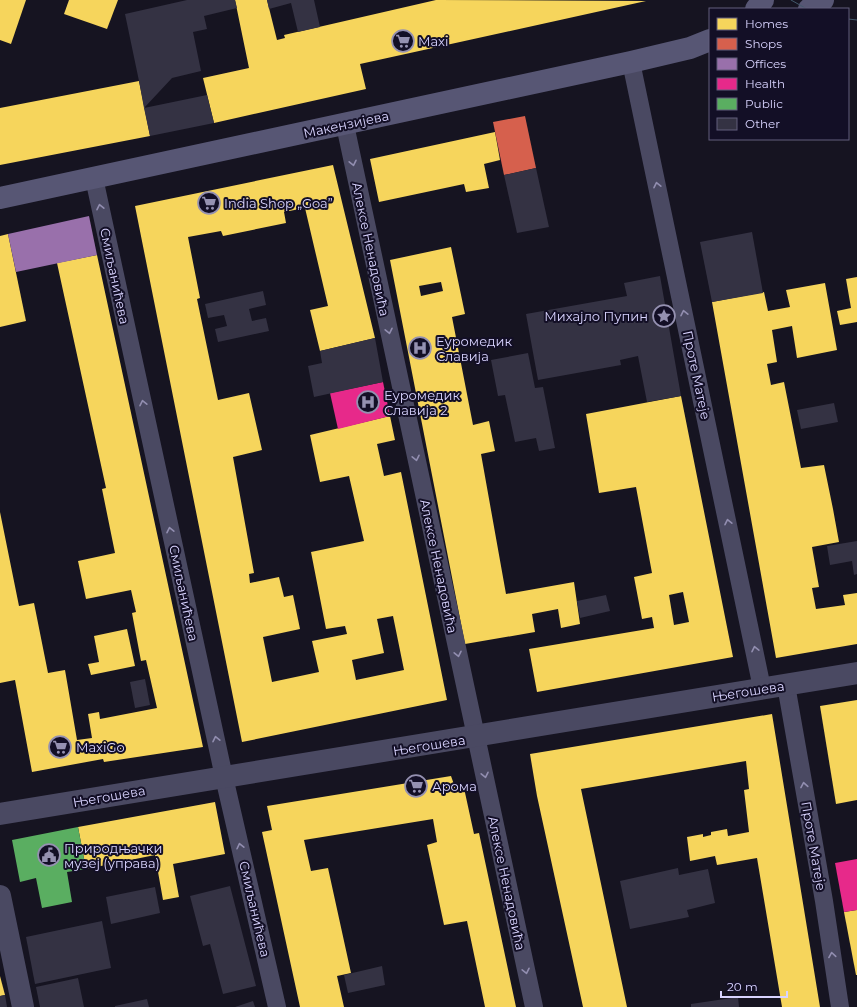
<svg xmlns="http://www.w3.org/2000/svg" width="857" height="1007" viewBox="0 0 857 1007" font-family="Montserrat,sans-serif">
<rect width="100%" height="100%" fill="#161421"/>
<!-- homes -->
<g fill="#f6d55c" fill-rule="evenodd">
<polygon points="0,0 26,0 11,44 0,40"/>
<polygon points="69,0 118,0 107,29 64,14"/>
<polygon points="235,0 267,0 277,40 285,38 284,35 436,0 646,1 360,64 366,89 214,123 203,78 249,68"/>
<polygon points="139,81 150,136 0,165 0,108"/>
<polygon points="495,132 500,160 484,164 489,188 466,192 464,184 379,202 370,159"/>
<path d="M333,165L375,338L320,351L310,310L328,306L305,208L284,212L286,223L223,236L221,231L188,237L200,298L197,299L218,400L249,393L262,450L233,457L254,573L249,574L250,583L279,577L284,597L293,595L300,629L263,637L272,682L319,672L312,641L347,634L345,626L326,629L311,552L364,541L349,476L320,482L310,435L390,416L395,440L377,444L384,476L401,472L447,700L242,742L135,206ZM393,616L404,670L356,680L352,660L384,653L377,619Z"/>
<polygon points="8,234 26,321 0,327 0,236"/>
<path d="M451,247L465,314L452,317L473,425L489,421L495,451L481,454L506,594L574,582L580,624L561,628L558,609L532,614L535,632L465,644L390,260ZM441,282L443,291L421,296L419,286Z"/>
<polygon points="97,255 203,747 104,762 103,759 32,772 15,680 0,683 0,512 19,606 34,603 48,673 65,670 77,740 92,738 88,714 99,712 100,719 157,708 146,660 141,661 132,613 136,612 131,590 86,599 78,561 115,553 102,489 106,488 57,263"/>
<polygon points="857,277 857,322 840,325 837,311 851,308 846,279"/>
<polygon points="825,283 837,350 797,358 792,326 772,330 777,362 767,364 771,385 784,382 801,468 824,465 833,509 839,542 812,547 819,587 812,588 816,609 845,605 843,595 857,593 857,644 776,658 712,302 764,292 768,311 790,307 786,290"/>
<path d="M681,396L733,657L537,692L529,649L654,628L652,617L642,619L634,577L652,573L636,487L599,493L586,414ZM683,592L689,622L674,625L669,595Z"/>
<polygon points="127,629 135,666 91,675 88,664 99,662 94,636"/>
<polygon points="857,700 857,800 836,804 820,706"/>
<polygon points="772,714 820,1007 782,1007 757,858 717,865 715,856 690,861 687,837 703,834 703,837 711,835 711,832 727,829 728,836 749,832 744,790 749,789 746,761 581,789 627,1007 583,1007 537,796 530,754"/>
<polygon points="451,776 456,790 464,788 474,834 479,833 516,1007 485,1007 467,921 444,925 427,845 437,842 433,819 304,840 311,871 328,868 351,973 337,976 344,1007 300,1007 262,832 272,830 267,806"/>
<polygon points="215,802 225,854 173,864 179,897 163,900 155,855 86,869 78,827"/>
<polygon points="857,910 857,975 856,975 844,912"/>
<polygon points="0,976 5,995 0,996"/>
</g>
<!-- shops -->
<polygon fill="#d6604d" points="525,116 536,168 504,175 493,122"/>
<!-- offices -->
<polygon fill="#9970ab" points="89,216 97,255 16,272 8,234"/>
<!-- health -->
<g fill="#e7298a">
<polygon points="383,382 390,416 338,429 330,393"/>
<polygon points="857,859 857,910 844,912 835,863"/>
</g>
<!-- public -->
<polygon fill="#5aae61" points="78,827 86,869 67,872 72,902 42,908 36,878 20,882 12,840"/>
<!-- building -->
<g fill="#343243">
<polygon points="187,0 235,0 237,8 204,16 207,29 193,32 201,71 172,78 144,108 207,95 214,123 150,136 144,108 139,81 125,14"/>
<polygon points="267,0 314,0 320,27 298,32 291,3 269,9"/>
<polygon points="536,168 549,227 517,233 504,175"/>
<polygon points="752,232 763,293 712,302 700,242"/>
<polygon points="660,276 681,396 647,402 638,356 620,360 621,365 538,380 526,314 627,296 624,283"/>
<polygon points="263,291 266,305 249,309 252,321 266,318 269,331 218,342 215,329 227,326 224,315 208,318 205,304"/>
<polygon points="375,338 383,382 314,397 308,366 322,363 320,351"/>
<polygon points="528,353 535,388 543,387 555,448 539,451 536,438 515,442 505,395 498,396 491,360"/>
<polygon points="834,403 838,422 801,429 797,410"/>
<polygon points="857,541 857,574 854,575 852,561 830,565 827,546"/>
<polygon points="606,595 610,611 580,618 577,601"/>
<polygon points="145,679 150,705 135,708 130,682"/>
<polygon points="678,868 679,875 708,869 715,903 687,910 689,917 630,929 620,881"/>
<polygon points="230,886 256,986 223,994 210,944 203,946 190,896"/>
<polygon points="155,887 160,913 111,924 106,897"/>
<polygon points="102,921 111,968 35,984 26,937"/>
<polygon points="382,966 385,985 348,993 344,975"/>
<polygon points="78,978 84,1007 40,1007 36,987"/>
<polygon points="5,995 7,1007 0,1007 0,996"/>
<polygon points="738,997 739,1007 691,1007 691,1004"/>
<polygon points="147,999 149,1007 115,1007 115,1006"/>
<polygon points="253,1001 255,1007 235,1007"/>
</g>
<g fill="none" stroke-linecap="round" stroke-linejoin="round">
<!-- minor -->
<g stroke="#4a4962" stroke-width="18">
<polyline points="631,62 762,688"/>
<polyline points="345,125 534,1007"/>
<polyline points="94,178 224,777 277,1007"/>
<polyline points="786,685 824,901 840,1007"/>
</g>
<!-- tertiary -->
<g stroke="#4a4962" stroke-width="22">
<polyline points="0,814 857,673"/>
<polyline points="0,896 23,1007"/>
</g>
<!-- secondary -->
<g stroke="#575674" stroke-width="22">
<polyline points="756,9 763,0"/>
<polyline points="809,9 823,0"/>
<polyline points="0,198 631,62 690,48 710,40"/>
</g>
<!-- tram -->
<g stroke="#43596b" stroke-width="1">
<polyline points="791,0 807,9"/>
<polyline points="848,19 857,20"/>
</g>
</g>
<!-- one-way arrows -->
<defs><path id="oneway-chevron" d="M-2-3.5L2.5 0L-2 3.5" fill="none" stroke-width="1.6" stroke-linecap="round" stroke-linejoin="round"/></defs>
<g stroke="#928eb0">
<use href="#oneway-chevron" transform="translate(353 163) rotate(78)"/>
<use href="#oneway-chevron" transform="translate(657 185) rotate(-102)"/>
<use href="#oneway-chevron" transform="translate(100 207) rotate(-102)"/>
<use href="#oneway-chevron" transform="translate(684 313) rotate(-102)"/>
<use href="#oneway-chevron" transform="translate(389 331) rotate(78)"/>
<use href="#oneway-chevron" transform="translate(143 403) rotate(-102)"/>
<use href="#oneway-chevron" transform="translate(416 458) rotate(78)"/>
<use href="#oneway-chevron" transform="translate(728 522) rotate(-102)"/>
<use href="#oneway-chevron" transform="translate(170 530) rotate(-102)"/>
<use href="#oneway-chevron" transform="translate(755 649) rotate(-102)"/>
<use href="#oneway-chevron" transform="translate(458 654) rotate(78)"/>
<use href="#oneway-chevron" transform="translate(216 739) rotate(-102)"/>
<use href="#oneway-chevron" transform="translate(485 775) rotate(78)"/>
<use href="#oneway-chevron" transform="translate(804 785) rotate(-100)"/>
<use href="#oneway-chevron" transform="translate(240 846) rotate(-103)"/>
<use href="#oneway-chevron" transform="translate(832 955) rotate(-99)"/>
<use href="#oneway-chevron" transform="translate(526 971) rotate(78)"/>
</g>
<!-- icons -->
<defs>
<g id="supermarket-ring" transform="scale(1.15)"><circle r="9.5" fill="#130f26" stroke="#9591b1" stroke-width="1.5"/><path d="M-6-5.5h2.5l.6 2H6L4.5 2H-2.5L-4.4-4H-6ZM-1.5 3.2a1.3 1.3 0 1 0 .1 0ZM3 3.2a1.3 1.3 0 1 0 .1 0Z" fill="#9591b1"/></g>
<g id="sight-ring" transform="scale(1.15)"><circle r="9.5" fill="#130f26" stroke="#9591b1" stroke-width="1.5"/><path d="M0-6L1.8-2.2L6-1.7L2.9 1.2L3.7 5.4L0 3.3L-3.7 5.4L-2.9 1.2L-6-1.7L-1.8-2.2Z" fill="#9591b1"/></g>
<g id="hospital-ring" transform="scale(1.15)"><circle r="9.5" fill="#130f26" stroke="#9591b1" stroke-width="1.5"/><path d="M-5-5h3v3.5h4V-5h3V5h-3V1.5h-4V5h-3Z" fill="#9591b1"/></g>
<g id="civic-ring" transform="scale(1.15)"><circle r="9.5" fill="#130f26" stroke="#9591b1" stroke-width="1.5"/><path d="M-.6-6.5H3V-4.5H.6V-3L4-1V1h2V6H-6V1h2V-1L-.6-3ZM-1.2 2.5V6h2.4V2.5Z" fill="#9591b1"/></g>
</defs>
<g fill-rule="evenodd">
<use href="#supermarket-ring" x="403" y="41"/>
<use href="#supermarket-ring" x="209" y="203"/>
<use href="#sight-ring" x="664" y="316"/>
<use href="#hospital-ring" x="420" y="348"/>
<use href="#hospital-ring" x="368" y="402"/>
<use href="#supermarket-ring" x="60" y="747"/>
<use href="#supermarket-ring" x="416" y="786"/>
<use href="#civic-ring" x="49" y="855"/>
</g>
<g text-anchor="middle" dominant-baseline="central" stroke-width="4" stroke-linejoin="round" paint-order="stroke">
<!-- poi labels -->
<g font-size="13" fill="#d9d4ff" stroke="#130f26" text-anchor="start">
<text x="418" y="41">Maxi</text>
<text x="224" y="203">India Shop „Goa”</text>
<text x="648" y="316" text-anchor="end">Михајло Пупин</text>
<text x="436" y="341">Еуромедик<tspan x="436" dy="15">Славија</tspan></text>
<text x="384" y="395">Еуромедик<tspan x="384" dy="15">Славија 2</tspan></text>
<text x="76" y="747">MaxiGo</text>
<text x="432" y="786">Арома</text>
<text x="64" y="848">Природњачки<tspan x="64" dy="15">музеј (управа)</tspan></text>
</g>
<!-- street labels -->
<g font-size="13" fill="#d9d4ff" stroke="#130f26">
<text transform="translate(346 124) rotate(-12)">Макензијева</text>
<text transform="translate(371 249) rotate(78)">Алексе Ненадовића</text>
<text transform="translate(115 276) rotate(78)">Смиљанићева</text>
<text transform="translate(697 375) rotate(78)">Проте Матеје</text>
<text transform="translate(439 566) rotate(78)">Алексе Ненадовића</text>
<text transform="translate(184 593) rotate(78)">Смиљанићева</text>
<text transform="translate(748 691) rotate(-9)">Његошева</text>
<text transform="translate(429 745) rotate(-9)">Његошева</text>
<text transform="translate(109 796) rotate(-10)">Његошева</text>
<text transform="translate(814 846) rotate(80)">Проте Матеје</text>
<text transform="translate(507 883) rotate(78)">Алексе Ненадовића</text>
<text transform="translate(255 909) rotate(77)">Смиљанићева</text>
</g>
</g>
<!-- legend -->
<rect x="709" y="8" width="140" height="132" fill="#130f26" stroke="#625e7d"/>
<rect x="717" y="18" width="20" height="12" fill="#f6d55c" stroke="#625e7d"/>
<text x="745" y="28" font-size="12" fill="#d9d4ff">Homes</text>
<rect x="717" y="38" width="20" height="12" fill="#d6604d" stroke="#625e7d"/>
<text x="745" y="48" font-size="12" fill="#d9d4ff">Shops</text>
<rect x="717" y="58" width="20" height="12" fill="#9970ab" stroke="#625e7d"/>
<text x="745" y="68" font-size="12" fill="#d9d4ff">Offices</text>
<rect x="717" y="78" width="20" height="12" fill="#e7298a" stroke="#625e7d"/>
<text x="745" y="88" font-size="12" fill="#d9d4ff">Health</text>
<rect x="717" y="98" width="20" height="12" fill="#5aae61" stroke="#625e7d"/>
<text x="745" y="108" font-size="12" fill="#d9d4ff">Public</text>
<rect x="717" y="118" width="20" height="12" fill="#343243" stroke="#625e7d"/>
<text x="745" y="128" font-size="12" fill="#d9d4ff">Other</text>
<!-- scale -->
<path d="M721 991v6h66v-6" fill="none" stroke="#d9d4ff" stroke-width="2"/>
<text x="727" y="991" font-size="12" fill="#d9d4ff" stroke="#130f26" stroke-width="3" paint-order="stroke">20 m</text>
</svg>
